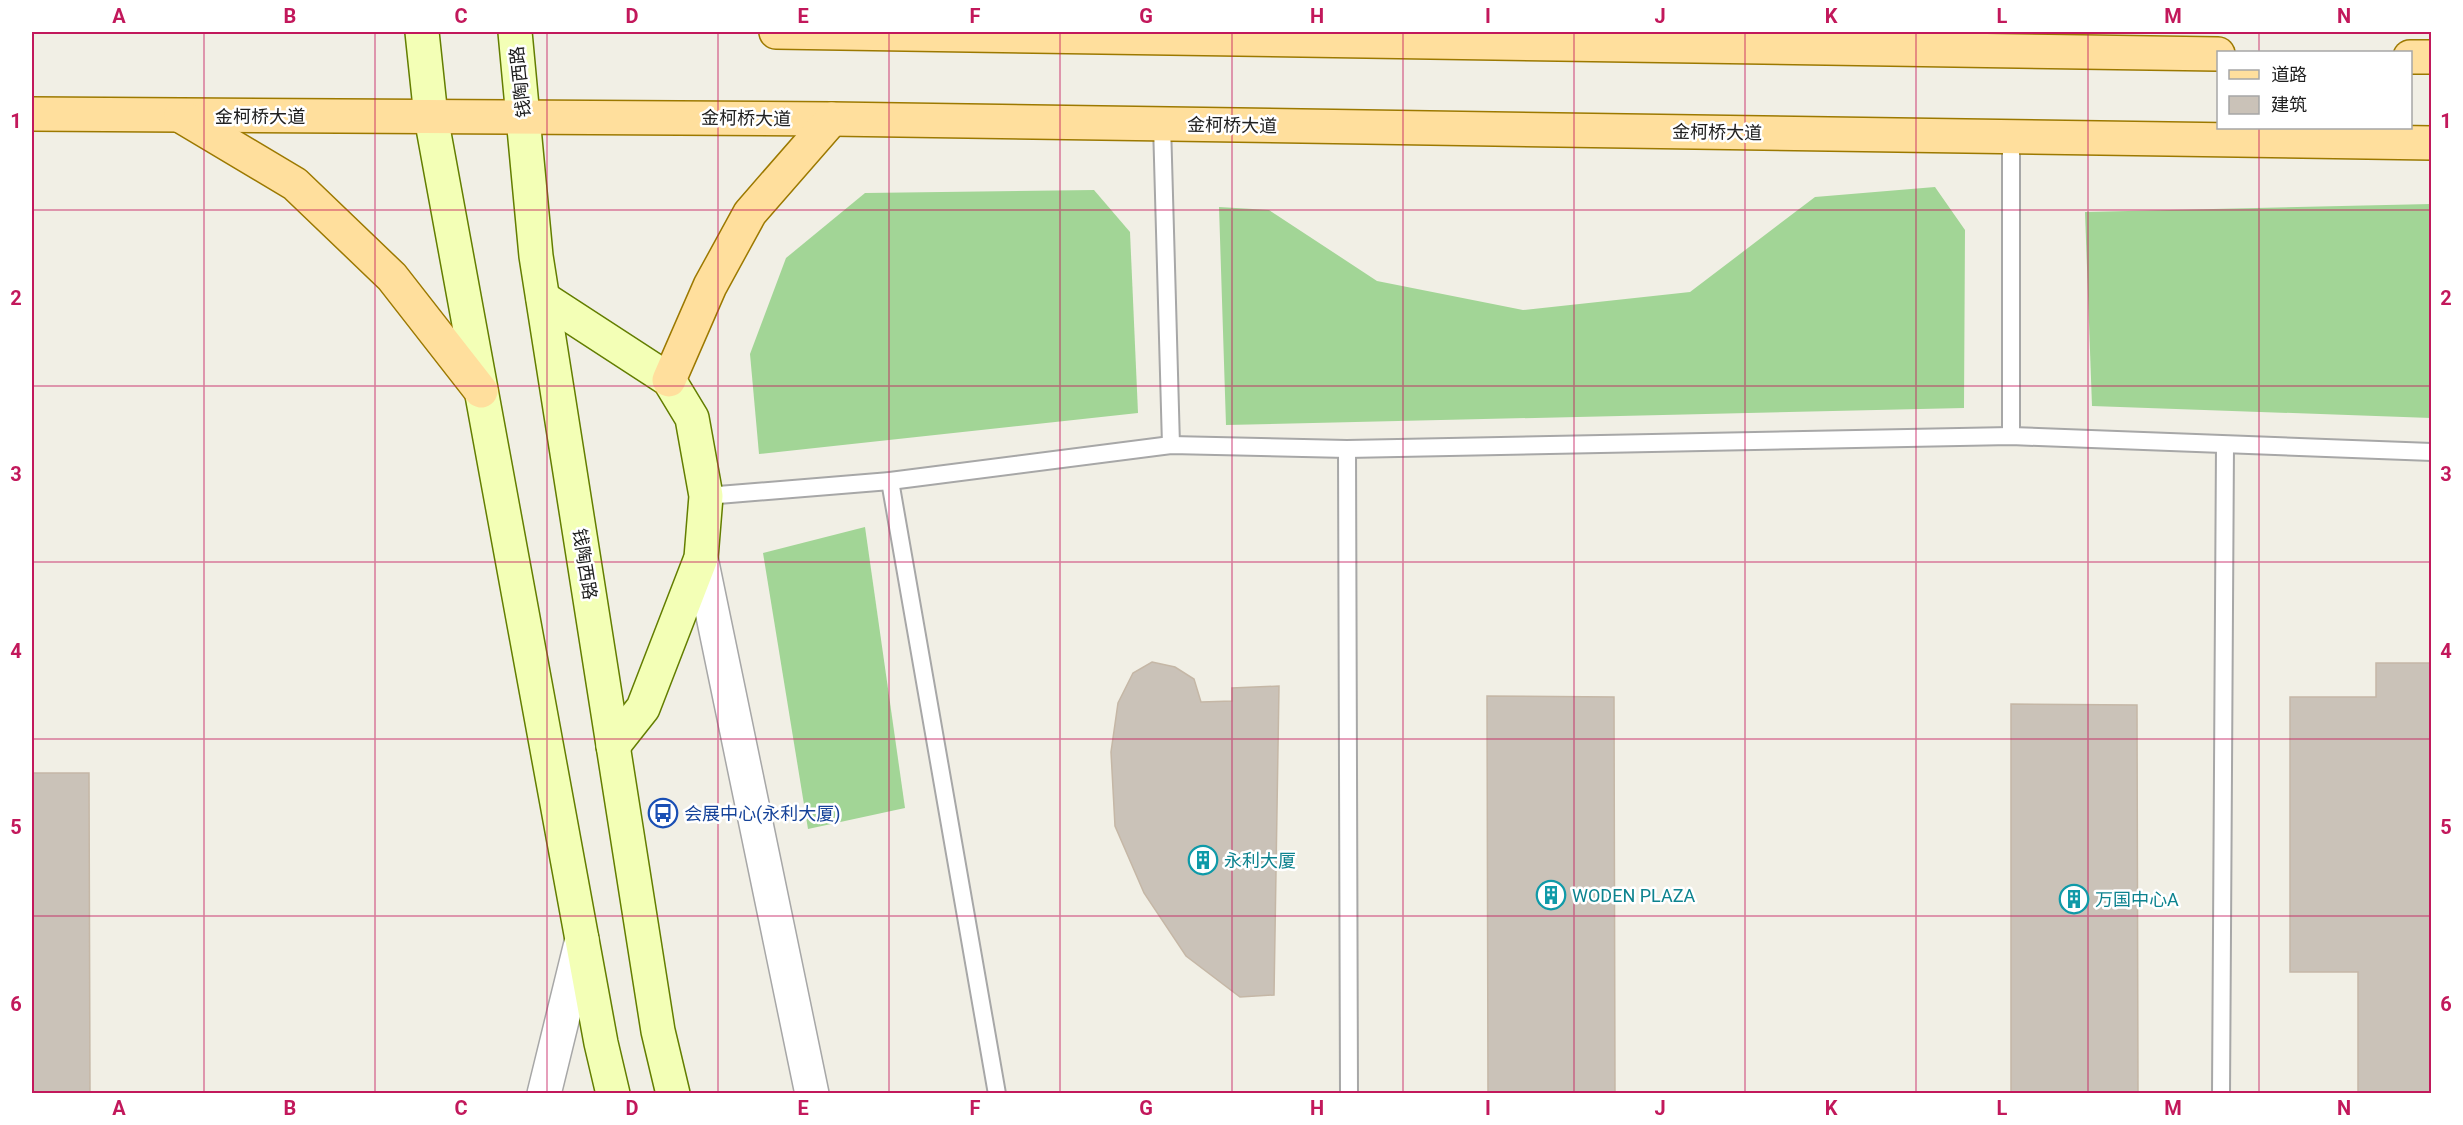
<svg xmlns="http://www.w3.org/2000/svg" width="2463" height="1125" viewBox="0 0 2463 1125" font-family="Roboto,'Noto Sans SC',sans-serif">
<rect width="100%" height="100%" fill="#f1efe5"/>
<!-- forest -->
<g fill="#a2d596">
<polygon points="1935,187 1965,230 1964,408 1226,425 1219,207 1269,210 1377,281 1523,310 1690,292 1815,197"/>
<polygon points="1094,190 1130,232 1138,413 759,454 750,354 786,258 865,193"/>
<polygon points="2431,204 2431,418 2092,406 2085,212"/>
<polygon points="865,527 905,808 808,829 763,553"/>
</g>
<!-- building -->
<g fill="#cac2b8" stroke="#c5b7a6" stroke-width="1.5">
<polygon points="1152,662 1175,667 1194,679 1201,702 1232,701 1232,688 1279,686 1274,995 1240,997 1186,956 1144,893 1115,826 1111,752 1118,703 1133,673"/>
<polygon points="2376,663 2432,663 2432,1094 2358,1094 2358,972 2290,972 2290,697 2376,697"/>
<polygon points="1487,696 1614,697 1615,1094 1488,1094"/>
<polygon points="2011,704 2137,705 2138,1094 2011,1094"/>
<polygon points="32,773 89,773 90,1094 32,1094"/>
</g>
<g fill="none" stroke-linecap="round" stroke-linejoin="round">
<!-- lane casing -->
<g stroke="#a7a7a7" stroke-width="20">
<g id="lane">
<polyline points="1162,124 1171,445"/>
<polyline points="2011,436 2011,137"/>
<polyline points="1347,449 1349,1094"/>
<polyline points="890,481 997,1094"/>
<polyline points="706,496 890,481 1171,445 1347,449 2011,436 2432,452"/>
<polyline points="2221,1094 2225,445"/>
</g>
</g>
<!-- street casing -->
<g stroke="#a7a7a7" stroke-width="36">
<g id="street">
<polyline points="701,558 812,1094"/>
<polyline points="544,1094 582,939"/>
</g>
</g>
<!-- secondary casing -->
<g stroke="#637e00" stroke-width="36">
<g id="secondary">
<polyline points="422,32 431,117 601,1043 613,1094"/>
<polyline points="515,32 536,256 658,1031 673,1094"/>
<polyline points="543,298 669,380 692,418 706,496 701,558 643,708 613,746"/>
</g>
</g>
<!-- primary casing -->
<g stroke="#9c7900" stroke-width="36">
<g id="primary">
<polyline points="776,32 2218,54"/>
<polyline points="2410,57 2432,57"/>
<polyline points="32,114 832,119 2432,143"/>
<polyline points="181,116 295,184 392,277 481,391"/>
<polyline points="669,380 710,286 750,213 832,119"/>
</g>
</g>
<!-- lane -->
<use href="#lane" stroke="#fff" stroke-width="16"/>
<!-- street -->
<use href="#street" stroke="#fff" stroke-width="33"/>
<!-- secondary -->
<use href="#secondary" stroke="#f3ffb6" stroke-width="33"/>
<!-- primary -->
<use href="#primary" stroke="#ffdf9d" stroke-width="33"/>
</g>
<!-- grid -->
<path fill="none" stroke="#c2185b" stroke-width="1.5" stroke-opacity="0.55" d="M204,32V1094M375,32V1094M547,32V1094M718,32V1094M889,32V1094M1060,32V1094M1232,32V1094M1403,32V1094M1574,32V1094M1745,32V1094M1916,32V1094M2088,32V1094M2259,32V52M2259,128V1094M32,210H2432M32,386H2432M32,562H2432M32,739H2432M32,916H2432"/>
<!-- icons -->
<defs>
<g id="bus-ring" transform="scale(1.5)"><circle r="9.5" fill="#fff" stroke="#1a4fb4" stroke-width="1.5"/><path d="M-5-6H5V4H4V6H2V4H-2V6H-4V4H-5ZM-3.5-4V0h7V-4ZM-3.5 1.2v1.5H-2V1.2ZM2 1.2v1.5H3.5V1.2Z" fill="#1a4fb4"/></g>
<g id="building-ring" transform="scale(1.5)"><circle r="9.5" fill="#fff" stroke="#0f9aa8" stroke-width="1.5"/><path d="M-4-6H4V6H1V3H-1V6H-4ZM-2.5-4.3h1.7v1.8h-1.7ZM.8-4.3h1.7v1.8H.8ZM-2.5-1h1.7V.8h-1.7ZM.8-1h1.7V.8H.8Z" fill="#0f9aa8"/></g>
</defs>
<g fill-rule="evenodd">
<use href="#bus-ring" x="663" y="813"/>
<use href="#building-ring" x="1203" y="860"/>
<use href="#building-ring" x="1551" y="895"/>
<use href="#building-ring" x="2074" y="899"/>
</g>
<g text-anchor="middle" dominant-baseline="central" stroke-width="5" stroke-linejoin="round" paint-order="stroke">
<!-- street labels -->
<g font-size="18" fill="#202020" stroke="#fff">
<text transform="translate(520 82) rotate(-96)">钱陶西路</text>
<text x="260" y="116">金柯桥大道</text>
<text transform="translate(746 118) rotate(1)">金柯桥大道</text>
<text transform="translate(1232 125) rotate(1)">金柯桥大道</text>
<text transform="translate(1717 132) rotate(1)">金柯桥大道</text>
<text transform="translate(585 564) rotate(81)">钱陶西路</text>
</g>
<!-- transit labels -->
<g font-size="18" fill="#164399" stroke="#fff" text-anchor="start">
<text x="684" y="813">会展中心(永利大厦)</text>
</g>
<!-- culture labels -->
<g font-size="18" fill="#0d838f" stroke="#fff" text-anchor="start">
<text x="1224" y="860">永利大厦</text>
<text x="1572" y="895">WODEN PLAZA</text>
<text x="2095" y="899">万国中心A</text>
</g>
</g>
<!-- border -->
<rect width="2463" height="1125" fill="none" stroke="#ffffff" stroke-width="66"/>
<!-- legend -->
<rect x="2217" y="51" width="195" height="78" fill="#ffffff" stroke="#a6a6a6" stroke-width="1.5"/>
<rect x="2229" y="70" width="30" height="9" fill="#ffdf9d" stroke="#a6a6a6" stroke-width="1.5"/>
<text x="2271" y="81" font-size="18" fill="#202020">道路</text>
<rect x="2229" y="96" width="30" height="18" fill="#cac2b8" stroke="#a6a6a6" stroke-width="1.5"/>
<text x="2271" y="111" font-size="18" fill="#202020">建筑</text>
<rect x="33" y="33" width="2397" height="1059" fill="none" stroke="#c2185b" stroke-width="2"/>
<g font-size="20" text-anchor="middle" font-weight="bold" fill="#c2185b">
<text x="119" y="23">A</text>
<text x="290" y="23">B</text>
<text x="461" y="23">C</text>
<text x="632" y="23">D</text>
<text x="803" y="23">E</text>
<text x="975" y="23">F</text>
<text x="1146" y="23">G</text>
<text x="1317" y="23">H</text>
<text x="1488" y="23">I</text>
<text x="1660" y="23">J</text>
<text x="1831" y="23">K</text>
<text x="2002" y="23">L</text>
<text x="2173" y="23">M</text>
<text x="2344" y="23">N</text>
<text x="16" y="128">1</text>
<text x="2446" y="128">1</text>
<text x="16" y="305">2</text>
<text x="2446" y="305">2</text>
<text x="16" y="481">3</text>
<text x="2446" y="481">3</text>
<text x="16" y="658">4</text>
<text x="2446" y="658">4</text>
<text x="16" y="834">5</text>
<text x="2446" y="834">5</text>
<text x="16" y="1011">6</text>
<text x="2446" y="1011">6</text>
<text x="119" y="1115">A</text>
<text x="290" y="1115">B</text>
<text x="461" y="1115">C</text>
<text x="632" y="1115">D</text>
<text x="803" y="1115">E</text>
<text x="975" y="1115">F</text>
<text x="1146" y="1115">G</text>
<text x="1317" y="1115">H</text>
<text x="1488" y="1115">I</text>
<text x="1660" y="1115">J</text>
<text x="1831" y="1115">K</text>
<text x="2002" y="1115">L</text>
<text x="2173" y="1115">M</text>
<text x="2344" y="1115">N</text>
</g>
</svg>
